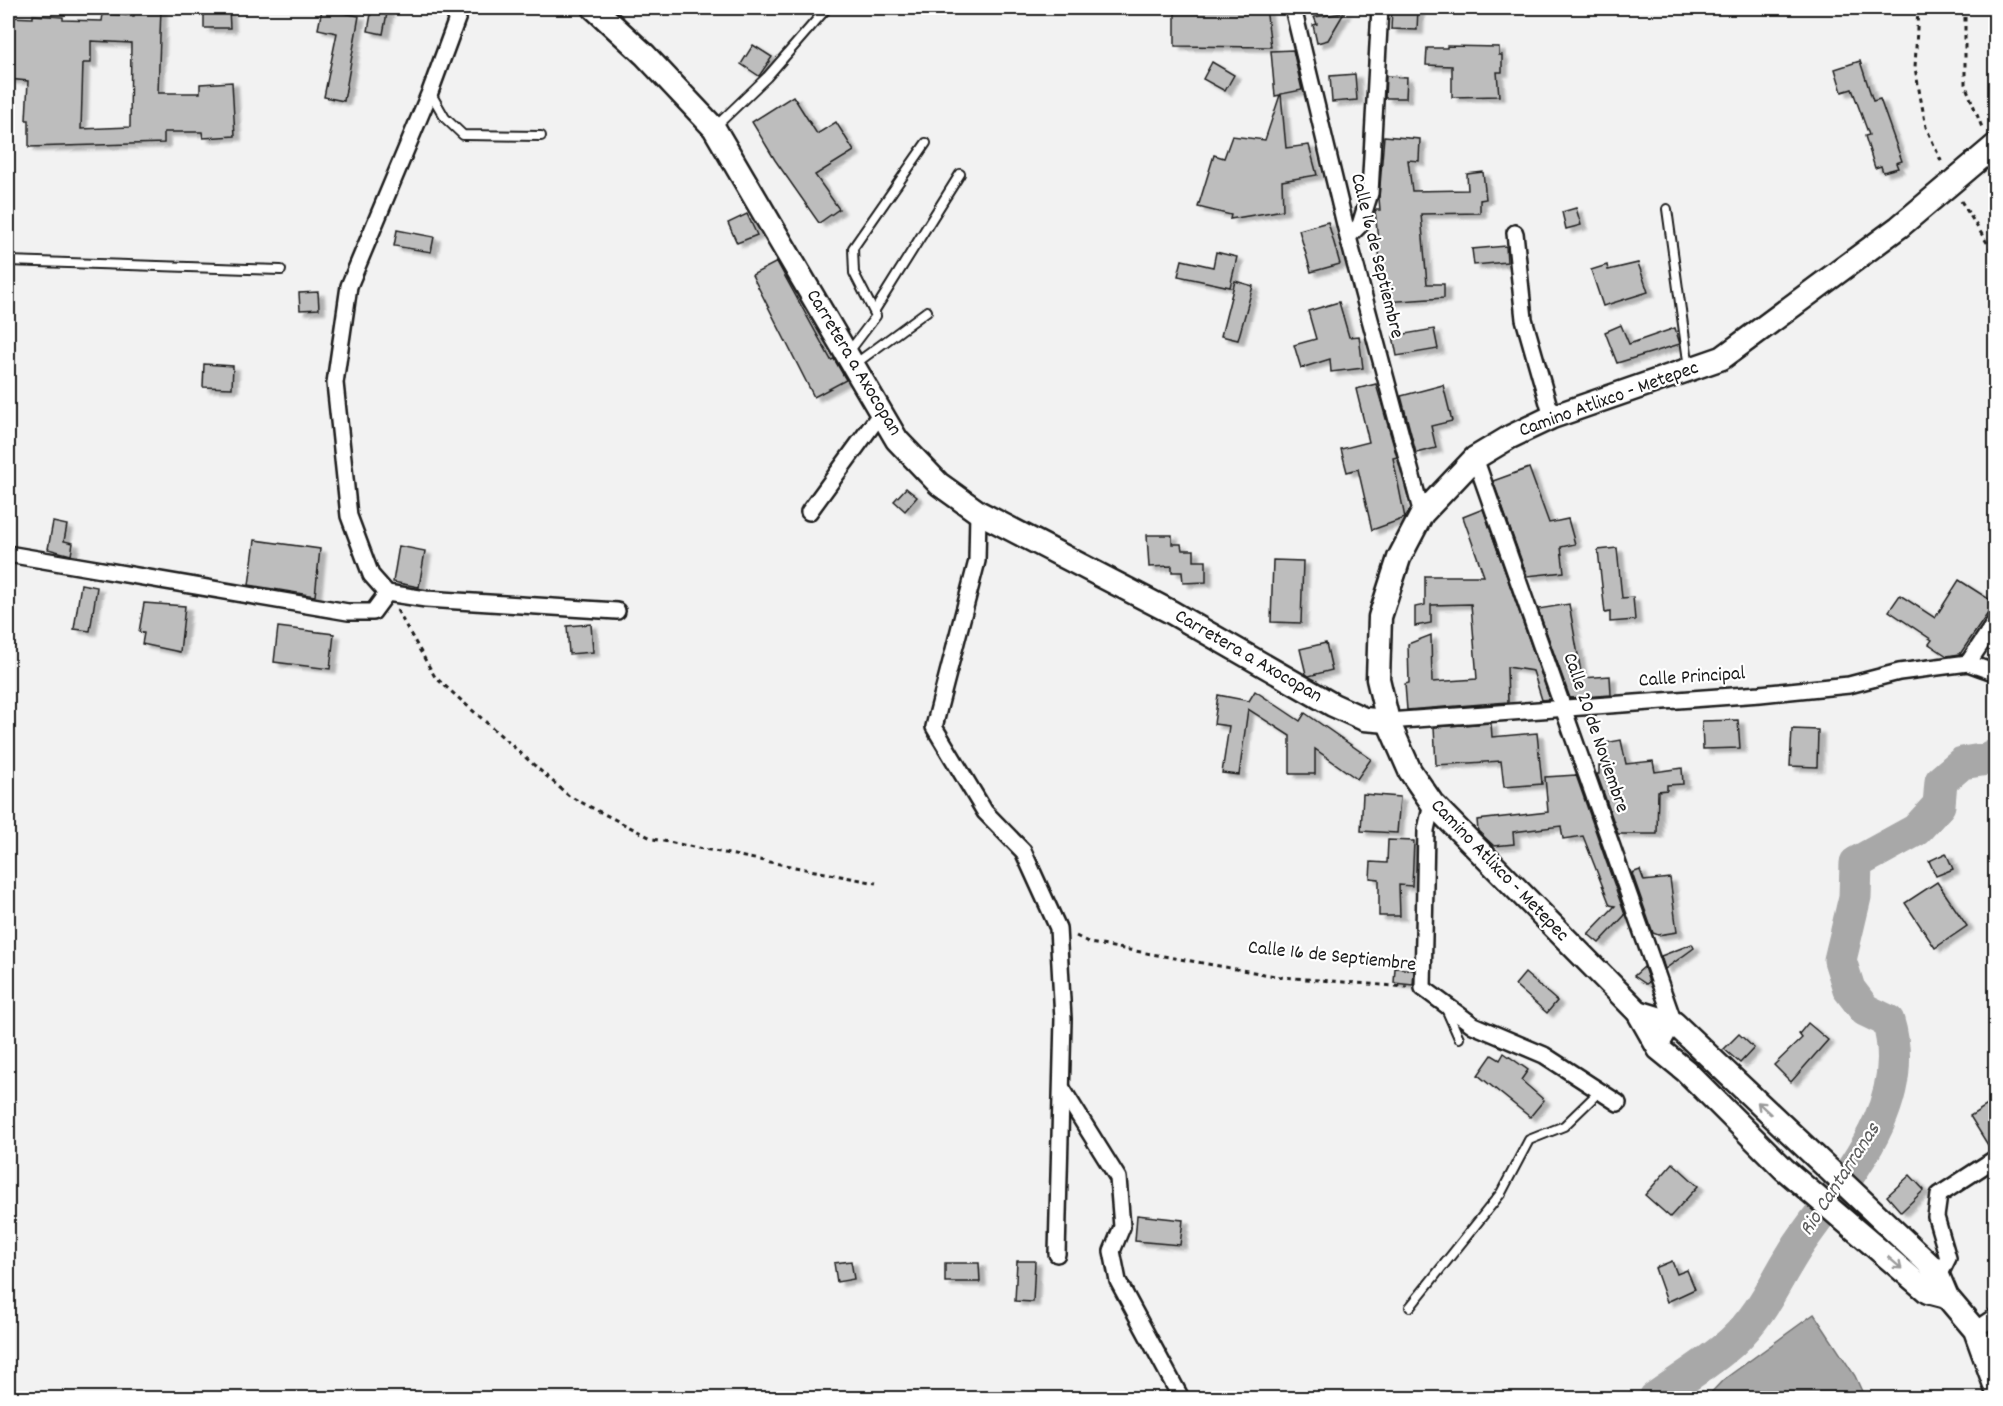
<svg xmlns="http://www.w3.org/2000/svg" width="2003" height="1406" viewBox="0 0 2003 1406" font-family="Dekko,sans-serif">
<defs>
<filter id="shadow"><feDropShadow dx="6" dy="4" stdDeviation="1.5" flood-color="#0004"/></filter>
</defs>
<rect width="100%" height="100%" fill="#f2f2f2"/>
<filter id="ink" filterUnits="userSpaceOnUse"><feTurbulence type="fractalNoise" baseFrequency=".0167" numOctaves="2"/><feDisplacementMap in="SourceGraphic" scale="12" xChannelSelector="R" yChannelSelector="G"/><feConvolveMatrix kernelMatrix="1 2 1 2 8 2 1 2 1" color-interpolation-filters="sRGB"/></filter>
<g filter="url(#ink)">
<!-- water -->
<polygon fill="#a8a8a8" stroke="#707070" stroke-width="1.5" points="1814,1314 1855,1376 1865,1398 1706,1398 1723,1380"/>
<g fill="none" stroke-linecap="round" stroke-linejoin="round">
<!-- river -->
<path stroke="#a8a8a8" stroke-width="33" d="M1655,1398C1680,1380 1709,1363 1732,1342C1765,1311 1775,1280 1799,1244C1844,1179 1914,1106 1888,1021L1865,1010L1849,989L1840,960L1855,897L1856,863L1916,830L1939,805L1941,781L1962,763L1988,759L1996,755"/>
</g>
<!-- building -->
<g fill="#bdbdbd" stroke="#1c1c1c" stroke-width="1.5" fill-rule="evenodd" filter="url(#shadow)">
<path d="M135,8H161L158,93H200V84L232,82L235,136L203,138L202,132H164V143L29,147V120H26L28,81L8,79V17L33,18V15L63,17V20L102,21L103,14L134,16ZM91,41L131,43L130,127L81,129L83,63H91Z"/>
<polygon points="204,8 229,8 230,28 204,28"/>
<polygon points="372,8 388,8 383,34 368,31"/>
<polygon points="1175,8 1266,8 1271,47 1175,46"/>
<polygon points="1392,8 1418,8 1417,30 1391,29"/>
<polygon points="322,9 359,16 344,101 324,97 337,33 318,29"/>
<polygon points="1344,13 1328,40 1317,43 1313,25 1317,24 1314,17"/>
<polygon points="753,45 772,57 759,76 741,64"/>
<polygon points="1447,46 1499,47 1499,55 1502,55 1502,72 1497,72 1499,96 1452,97 1452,66 1426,65 1427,48 1447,48"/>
<polygon points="1293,50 1302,90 1281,94 1286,148 1309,145 1317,175 1282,181 1283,210 1230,219 1231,215 1198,207 1214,155 1224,158 1232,136 1265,140 1280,95 1275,96 1271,51"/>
<polygon points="1860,61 1873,101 1880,99 1902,161 1896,163 1898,168 1883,172 1881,166 1875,168 1865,136 1869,135 1852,89 1842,92 1835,69"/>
<polygon points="1212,62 1234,75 1225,91 1203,79"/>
<polygon points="1355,74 1357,100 1332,102 1330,76"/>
<polygon points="1386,76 1407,77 1406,98 1385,98"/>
<polygon points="793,96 817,134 836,122 854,151 815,175 839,209 819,223 775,160 752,122"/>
<polygon points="1384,136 1420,139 1419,161 1408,160 1412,191 1468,190 1467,174 1483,172 1486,199 1480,200 1480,213 1421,214 1427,284 1444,284 1444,298 1384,302 1375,210 1380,210 1379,198"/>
<polygon points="1576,208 1581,225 1566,229 1562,212"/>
<polygon points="747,214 757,235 737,243 728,223"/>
<polygon points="1328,222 1340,264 1311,272 1299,230"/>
<polygon points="397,230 434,237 431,252 394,246"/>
<polygon points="1506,246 1507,262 1474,265 1472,249"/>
<polygon points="1216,252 1237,257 1230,287 1178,276 1182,260 1213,267"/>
<polygon points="777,262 831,360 834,359 846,380 814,397 752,275"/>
<polygon points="1638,263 1648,292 1603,306 1591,270 1607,265 1608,270"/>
<polygon points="1235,281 1253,286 1238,340 1221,336"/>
<polygon points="318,292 319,309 300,310 299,293"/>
<polygon points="1339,302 1349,337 1359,336 1363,368 1331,372 1330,359 1301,368 1294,345 1316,339 1308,311"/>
<polygon points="1621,325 1629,344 1675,328 1680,344 1617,363 1605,332"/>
<polygon points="1434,329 1438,349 1397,356 1393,336"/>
<polygon points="204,364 233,366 232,388 203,387"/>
<polygon points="1376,384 1397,457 1393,458 1405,518 1372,530 1358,469 1347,472 1341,449 1369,442 1356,389"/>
<polygon points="1443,385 1452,421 1431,426 1436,448 1416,453 1401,396"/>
<polygon points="1529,468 1549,523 1568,519 1575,544 1561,547 1564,572 1527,576 1493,481"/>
<polygon points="906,488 917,497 905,511 894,501"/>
<polygon points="1483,509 1550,699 1542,700 1533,671 1507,667 1508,702 1407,710 1405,684 1409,683 1408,644 1431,635 1432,682 1477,679 1471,604 1431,605 1431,623 1415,626 1415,607 1425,605 1425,576 1484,576 1463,517"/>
<polygon points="53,522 67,525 64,541 73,543 71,555 48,549"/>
<polygon points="1147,535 1172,535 1172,544 1181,544 1182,550 1194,550 1194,561 1206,561 1206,582 1183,583 1182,572 1172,572 1172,566 1149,567"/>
<polygon points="255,540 320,549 315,596 249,585"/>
<polygon points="399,546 425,551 419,587 393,582"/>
<polygon points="1617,548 1622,598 1633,597 1635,620 1610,622 1610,612 1605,613 1598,550"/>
<polygon points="1273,560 1303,561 1301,623 1271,622"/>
<polygon points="1959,580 1995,603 1960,654 1947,656 1929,644 1932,640 1889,611 1900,595 1935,618"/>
<polygon points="81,584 97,587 90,631 74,629"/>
<polygon points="144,603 185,606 180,652 142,644 144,633 139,632"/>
<polygon points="1569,604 1582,678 1610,676 1611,695 1570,698 1538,609"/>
<polygon points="591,624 593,652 569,654 567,626"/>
<polygon points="278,627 334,634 330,669 274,662"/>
<polygon points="1326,643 1332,670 1309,676 1306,674 1300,649"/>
<polygon points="1255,691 1300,721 1305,713 1371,759 1357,779 1315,749 1315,774 1290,774 1290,736 1248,709 1239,775 1222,773 1229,726 1214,724 1218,695 1249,701"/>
<polygon points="1738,720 1740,748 1703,749 1702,721"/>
<polygon points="1491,723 1492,737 1537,733 1542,784 1504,787 1501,761 1436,765 1434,727"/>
<polygon points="1792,729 1818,730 1817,767 1790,766"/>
<polygon points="1621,740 1626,764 1653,761 1655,772 1682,768 1683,784 1667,785 1667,790 1658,791 1657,834 1618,834 1597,774 1599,774 1599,766 1609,765 1605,743"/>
<polygon points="1576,775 1625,915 1599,943 1588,934 1615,906 1610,905 1583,836 1563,839 1561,826 1513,832 1514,844 1494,846 1478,831 1477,820 1548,812 1545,777"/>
<polygon points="1363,794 1400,797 1397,833 1361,831"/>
<polygon points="1388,840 1414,841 1412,886 1399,885 1400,916 1379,916 1379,879 1370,878 1371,862 1387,863"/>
<polygon points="1946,853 1953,869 1936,876 1929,861"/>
<polygon points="1640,870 1644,881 1670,878 1677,932 1658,935 1653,933 1632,873"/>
<polygon points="1937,882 1967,926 1935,948 1905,903"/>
<polygon points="1692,944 1694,948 1665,969 1661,956"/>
<polygon points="1644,967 1649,982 1646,984 1634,976"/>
<polygon points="1395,968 1414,970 1413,985 1394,983"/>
<polygon points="1525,973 1557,1001 1547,1013 1515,985"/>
<polygon points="1808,1023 1828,1040 1791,1082 1774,1065 1802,1038 1799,1034"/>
<polygon points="1739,1034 1754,1048 1740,1063 1724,1049"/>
<polygon points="1504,1053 1528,1070 1521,1080 1544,1100 1530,1117 1478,1075 1492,1055 1500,1060"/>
<polygon points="1989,1104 1995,1114 1995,1148 1991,1150 1970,1116"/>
<polygon points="1673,1163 1698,1186 1670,1217 1645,1195"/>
<polygon points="1910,1175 1924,1190 1901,1212 1887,1196"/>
<polygon points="1137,1215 1183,1220 1180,1245 1135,1241"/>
<polygon points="851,1261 854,1279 837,1282 834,1263"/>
<polygon points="1017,1261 1035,1261 1033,1302 1015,1301"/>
<polygon points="1672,1261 1677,1274 1687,1270 1695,1289 1667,1302 1655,1268"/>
<polygon points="945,1263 979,1263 980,1282 945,1282"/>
</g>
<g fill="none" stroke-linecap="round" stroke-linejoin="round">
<!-- service casing -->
<g stroke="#1c1c1c" stroke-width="12">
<g id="service">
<polyline points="430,92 445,118 463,135 541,136"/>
<polyline points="715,127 767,77 827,8"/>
<polyline points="1667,209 1689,368"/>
<polyline points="8,261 281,270"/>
<polyline points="875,310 960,174"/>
<polyline points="848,353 876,316 854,273 853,248 926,143"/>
<polyline points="855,364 927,311"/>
<polyline points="1447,1011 1459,1038"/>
<polyline points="1410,1307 1501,1193 1529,1140 1564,1126 1600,1091"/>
</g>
</g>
<!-- minor casing -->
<g stroke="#1c1c1c" stroke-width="20">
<g id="minor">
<polyline points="461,8 430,92 349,286 335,383 349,516 371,575 387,593 426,599 617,611"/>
<polyline points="1293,8 1348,237 1422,514"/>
<polyline points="1515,233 1524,319 1552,417"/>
<polyline points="1348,237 1360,225 1370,193 1380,8"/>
<polyline points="1475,458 1674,1023 1659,1049"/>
<polyline points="809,512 881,413"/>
<polyline points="978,512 977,561 934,727 985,812 1023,851 1058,928 1063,1019 1057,1254"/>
<polyline points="8,554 348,612 373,612 387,593"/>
<polyline points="1968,663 1996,621"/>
<polyline points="1388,721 1760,694 1849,685 1899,672 1968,663 1996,673"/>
<polyline points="1432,803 1426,830 1423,988 1473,1025 1544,1055 1618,1103"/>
<polyline points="1063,1090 1118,1178 1122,1227 1112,1251 1118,1281 1181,1398"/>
<polyline points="1936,1282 1948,1258 1936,1217 1939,1195 1996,1158"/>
<polyline points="1975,1330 1996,1316"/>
</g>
</g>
<!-- secondary casing -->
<g stroke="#1c1c1c" stroke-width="27">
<g id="secondary">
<polyline points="594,8 645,55 714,128 897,440 939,484 978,512 1171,612 1333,705 1364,719 1388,721"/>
<polyline points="1638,1012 1674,1023 1930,1265 1939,1278 1947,1297 1975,1330 1996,1388"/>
<polyline points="1947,1297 1928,1292 1784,1169 1686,1071 1659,1049 1638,1012 1432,803 1410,771 1388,721 1378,679 1380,617 1399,558 1422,514 1475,458 1510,437 1552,417 1722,358 1899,227 1996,145"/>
</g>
</g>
<!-- path -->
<g stroke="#1c1c1c" stroke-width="3" stroke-dasharray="4.5 4.5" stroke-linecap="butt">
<polyline points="1918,8 1915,68 1926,127 1942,163"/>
<polyline points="1965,8 1965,84 1983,130"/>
<polyline points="1961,201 1996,257"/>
<polyline points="397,610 435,677 569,796 653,839 876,883"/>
<polyline points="1076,936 1090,943 1281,977 1407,987"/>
</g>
<!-- service -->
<use href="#service" stroke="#fff" stroke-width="8"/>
<!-- minor -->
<use href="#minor" stroke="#fff" stroke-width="15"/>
<!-- secondary -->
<use href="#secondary" stroke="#fff" stroke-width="22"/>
</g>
<!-- one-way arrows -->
<defs><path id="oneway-shaft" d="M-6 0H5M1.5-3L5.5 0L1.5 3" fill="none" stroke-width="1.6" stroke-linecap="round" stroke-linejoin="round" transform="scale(1.5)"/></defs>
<g stroke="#999">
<use href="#oneway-shaft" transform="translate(1764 1108) rotate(-137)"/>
<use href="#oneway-shaft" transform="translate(1895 1263) rotate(41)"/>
</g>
</g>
<g text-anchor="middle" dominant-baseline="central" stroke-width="4.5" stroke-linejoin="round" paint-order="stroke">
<!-- street labels -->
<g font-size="20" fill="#1c1c1c" stroke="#fff">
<text transform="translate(1376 256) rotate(76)">Calle 16 de Septiembre</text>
<text transform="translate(853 363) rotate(59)">Carretera a Axocopan</text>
<text transform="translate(1609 400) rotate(-20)">Camino Atlixco - Metepec</text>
<text transform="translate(1248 657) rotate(30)">Carretera a Axocopan</text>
<text transform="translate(1692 678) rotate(-4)">Calle Principal</text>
<text transform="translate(1595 733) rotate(71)">Calle 20 de Noviembre</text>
<text transform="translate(1499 871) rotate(46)">Camino Atlixco - Metepec</text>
<text transform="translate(1332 957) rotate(6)">Calle 16 de Septiembre</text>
</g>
<!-- water labels -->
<g font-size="21" font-style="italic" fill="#5b5b5b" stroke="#fff">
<text transform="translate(1841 1180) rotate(-57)">Rio Cantarranas</text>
</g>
</g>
<!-- margin -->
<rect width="2003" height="1406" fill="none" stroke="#fff" stroke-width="30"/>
<rect x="15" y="15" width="1973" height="1376" fill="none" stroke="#1c1c1c" stroke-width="2" filter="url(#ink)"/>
</svg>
